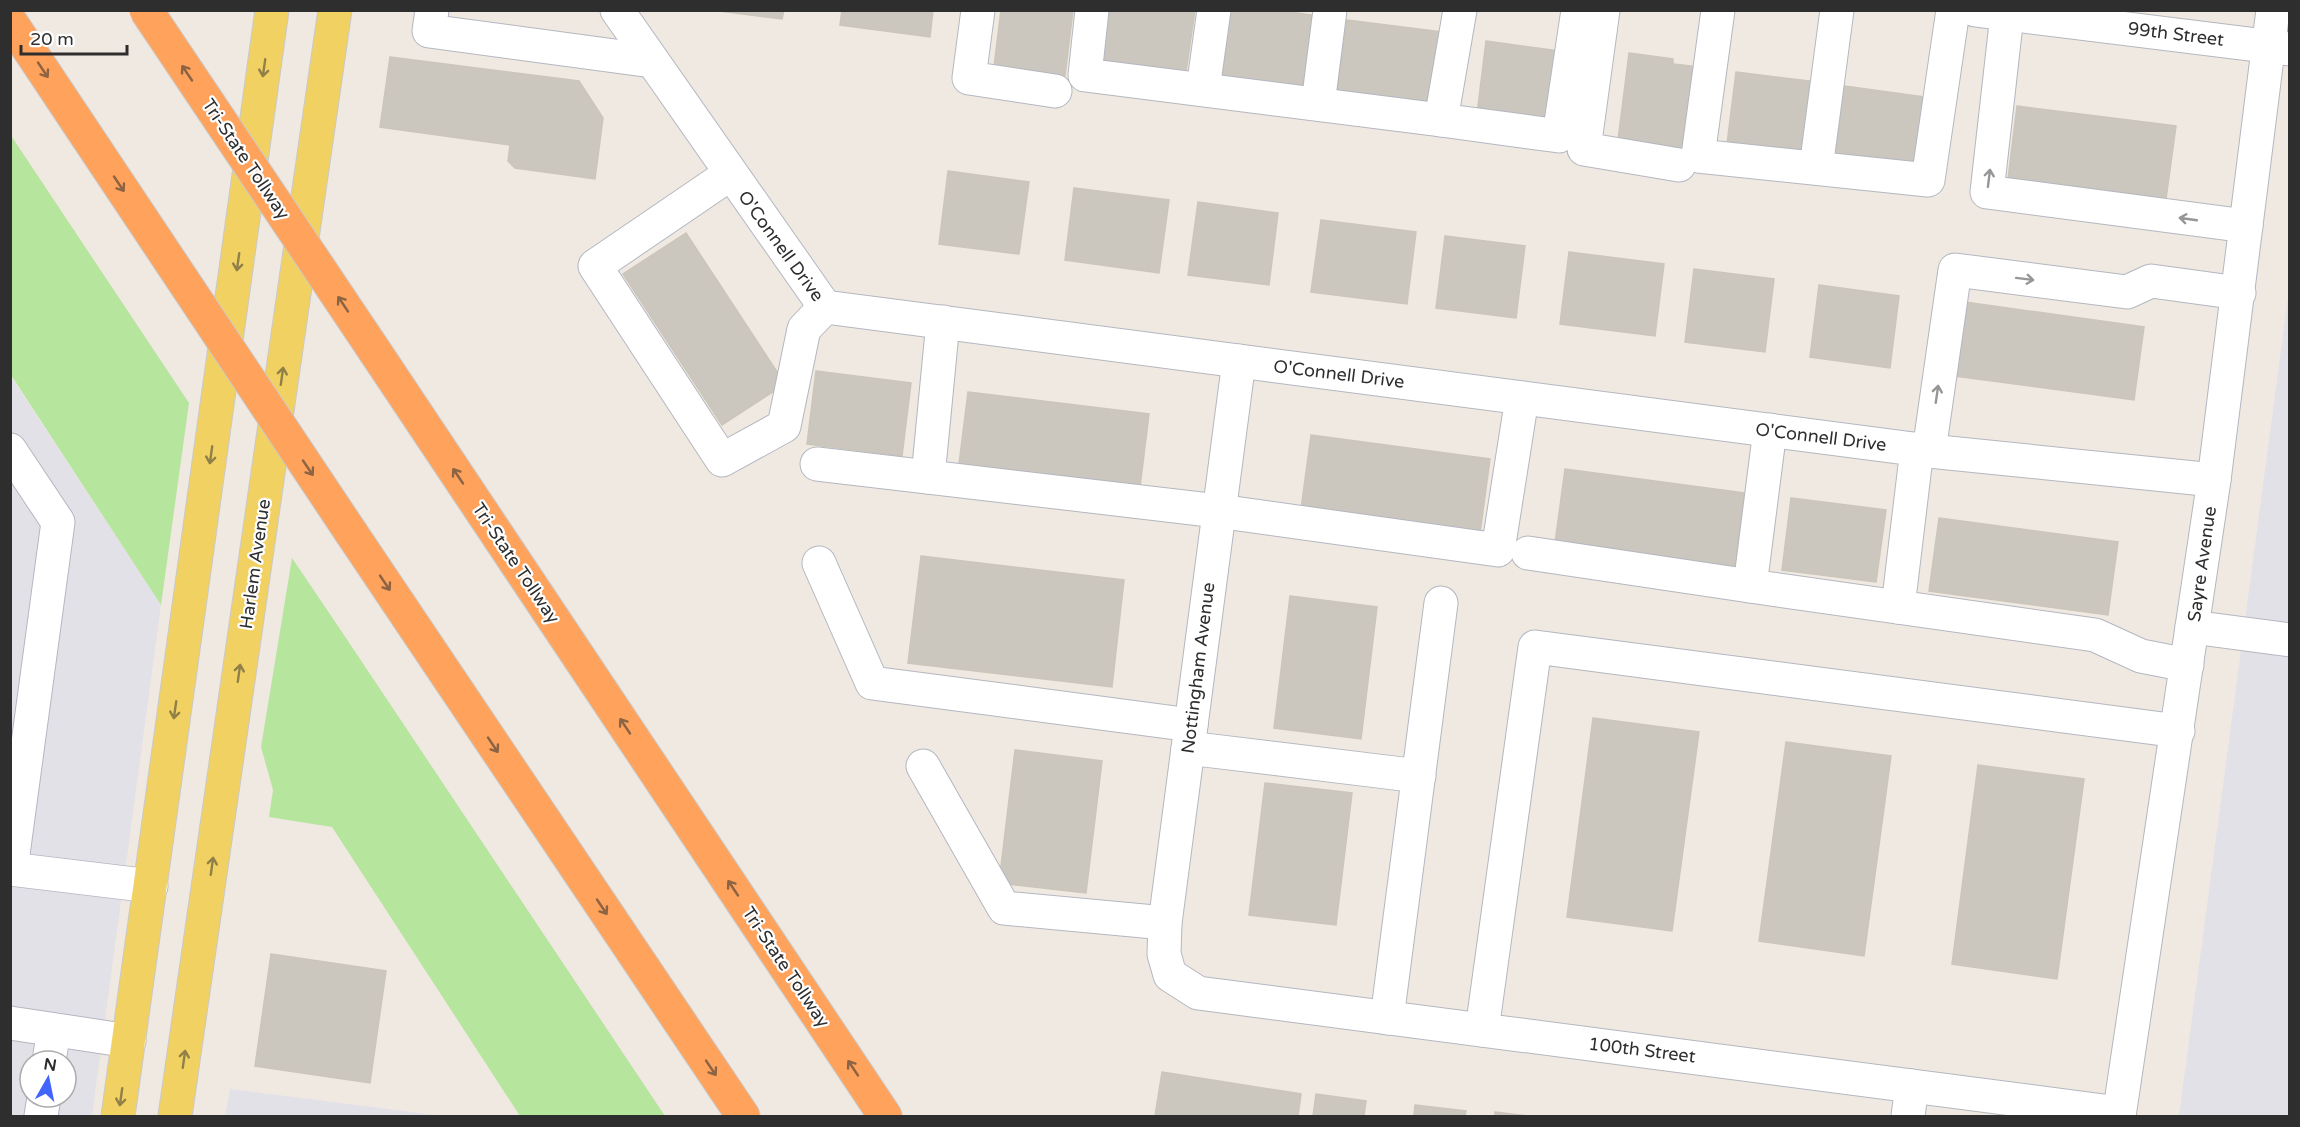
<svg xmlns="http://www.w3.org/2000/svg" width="2300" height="1127" viewBox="0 0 2300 1127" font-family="'Varela Round',sans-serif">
<rect width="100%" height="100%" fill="#efe9e1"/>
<!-- industrial -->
<g fill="#e3e1e8" fill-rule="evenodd">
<polygon points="2289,290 2289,1116 2179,1116"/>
<path d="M10,375L161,605L92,1116H11ZM30,1061H66V1097H30Z"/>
<polygon points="230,1089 443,1116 225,1116"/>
</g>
<!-- green -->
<g fill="#b6e59e">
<polygon points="10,134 189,403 161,605 11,375"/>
<polygon points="292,558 340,629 665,1116 520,1116 332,827 269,817 273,790 261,747"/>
</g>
<!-- building -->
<g fill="#cbc7bf" stroke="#cbc5ba" stroke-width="1.5">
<polygon points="711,10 784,10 782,19"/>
<polygon points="842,10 933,10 930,37 840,25"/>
<polygon points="1001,10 1073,10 1065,76 994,67"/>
<polygon points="1098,10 1195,10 1186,72 1091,60"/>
<polygon points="1223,10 1276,10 1318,16 1309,88 1214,76"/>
<polygon points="1347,20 1442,32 1432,104 1337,91"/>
<polygon points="1486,41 1566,52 1557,124 1477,114"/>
<polygon points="1629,53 1673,59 1673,64 1699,67 1688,157 1617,148"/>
<polygon points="390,57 579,81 603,118 595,179 515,168 508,161 510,145 380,127"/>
<polygon points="1736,72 1817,82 1807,155 1727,144"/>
<polygon points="1844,86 1924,97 1915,169 1834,158"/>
<polygon points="2017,106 2176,126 2166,199 2008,179"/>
<polygon points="948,171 1029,182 1019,254 939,244"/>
<polygon points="1074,188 1169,200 1159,273 1065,260"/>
<polygon points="1198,202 1278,213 1269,285 1188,275"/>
<polygon points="1321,220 1416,232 1407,304 1311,292"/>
<polygon points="686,233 785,384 722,425 623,274"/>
<polygon points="1445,236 1525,246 1516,318 1436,308"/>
<polygon points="1569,252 1664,264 1655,336 1560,324"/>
<polygon points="1694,269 1774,279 1765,352 1685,342"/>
<polygon points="1819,285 1899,296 1890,368 1810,357"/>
<polygon points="1965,302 2144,327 2134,400 1955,376"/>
<polygon points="816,371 911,383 902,456 807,444"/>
<polygon points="968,392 1149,414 1140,487 959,464"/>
<polygon points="1311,435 1490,459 1480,533 1301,509"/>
<polygon points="1565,469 1744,493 1735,566 1555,543"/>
<polygon points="1791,498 1886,510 1876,582 1782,570"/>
<polygon points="1939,518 2118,542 2108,615 1929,591"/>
<polygon points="921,556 1124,580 1112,687 908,663"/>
<polygon points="1290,596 1377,607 1361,739 1274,728"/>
<polygon points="1593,718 1699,732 1672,931 1567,917"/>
<polygon points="1786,742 1891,756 1864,956 1759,941"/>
<polygon points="1015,750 1102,761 1086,893 999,883"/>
<polygon points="1978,765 2084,779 2057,979 1952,964"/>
<polygon points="1265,783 1352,793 1336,925 1249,915"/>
<polygon points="271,954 386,971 370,1083 255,1066"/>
<polygon points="1162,1072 1301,1094 1298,1116 1155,1116"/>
<polygon points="1316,1094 1366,1101 1364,1116 1313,1116"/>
<polygon points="1415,1105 1466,1111 1465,1116 1414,1116"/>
<polygon points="1495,1112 1527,1116 1495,1116"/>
</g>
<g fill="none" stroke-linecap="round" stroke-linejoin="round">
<!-- minor casing -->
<g stroke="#b4b7c1" stroke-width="35">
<g id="minor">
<polyline points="432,10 429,31 652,61"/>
<polyline points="617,10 825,307 1929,451 2214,480"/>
<polyline points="978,10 969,78 1055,91"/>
<polyline points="1092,10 1085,75 1441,120"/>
<polyline points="1460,10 1441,120 1559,136 1578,10"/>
<polyline points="1603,10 1584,149 1679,165"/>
<polyline points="1718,10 1698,156 1928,180 1953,10"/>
<polyline points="1975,10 2289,49"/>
<polyline points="2007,15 1987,192 2246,226"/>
<polyline points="1203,89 1214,10"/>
<polyline points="1318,104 1330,10"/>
<polyline points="1816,168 1837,10"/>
<polyline points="730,174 595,266 722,460 784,426 804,329 825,307"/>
<polyline points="943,322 928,477 1218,511 1498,550 1522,398"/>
<polyline points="1239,361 1165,923 1164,954 1170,975 1198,993 2119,1113"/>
<polyline points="10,450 58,522 11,869"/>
<polyline points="1929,451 1955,270 2127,292 2151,281 2239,293"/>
<polyline points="817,464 928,477"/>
<polyline points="1528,553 1750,586 1770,430"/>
<polyline points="819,563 872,683 1191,725"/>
<polyline points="1750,586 2095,635 2141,656 2187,665"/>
<polyline points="1898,607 1917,449"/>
<polyline points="2192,627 2290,640"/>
<polyline points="1188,748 1419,776"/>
<polyline points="923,766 1004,908 1165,923"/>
<polyline points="10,869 151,886"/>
<polyline points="1387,1018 1441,603"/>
<polyline points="10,1023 129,1041"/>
<polyline points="1482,1030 1535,647 2178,731"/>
<polyline points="49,1061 54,1030"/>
<polyline points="41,1116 44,1097"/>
<polyline points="1908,1116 1912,1086"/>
<polyline points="2119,1116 2214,480 2273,10"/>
</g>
</g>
<!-- major casing -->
<g stroke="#c9c9c9" stroke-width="35">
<g id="major">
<polyline points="118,1116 272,10"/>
<polyline points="175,1116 335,10"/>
</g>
</g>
<!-- highway casing -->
<g stroke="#c9c9c9" stroke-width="35">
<g id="highway">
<polyline points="10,21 86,135"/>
<polyline points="376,353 885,1116"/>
<polyline points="352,534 743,1116"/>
</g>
</g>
<!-- minor -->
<use href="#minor" stroke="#fff" stroke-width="33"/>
<!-- major -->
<use href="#major" stroke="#f2d163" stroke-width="33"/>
<!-- highway -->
<use href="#highway" stroke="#ffa35c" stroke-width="33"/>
<!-- highway-bridge casing -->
<g stroke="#c9c9c9" stroke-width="35" stroke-linecap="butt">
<g id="highway-bridge">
<polyline points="146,10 376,353"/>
<polyline points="86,135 352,534"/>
</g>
</g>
<!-- highway-bridge -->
<use href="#highway-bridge" stroke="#ffa35c" stroke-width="33"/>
</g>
<!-- one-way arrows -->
<defs><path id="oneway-shaft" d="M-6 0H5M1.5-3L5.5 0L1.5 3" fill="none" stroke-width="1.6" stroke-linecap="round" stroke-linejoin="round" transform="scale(1.5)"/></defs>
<g stroke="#908048">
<use href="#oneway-shaft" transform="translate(264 68) rotate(98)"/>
<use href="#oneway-shaft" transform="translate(238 262) rotate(98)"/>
<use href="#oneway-shaft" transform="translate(282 376) rotate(-82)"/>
<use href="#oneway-shaft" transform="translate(211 455) rotate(98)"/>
<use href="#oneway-shaft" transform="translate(239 673) rotate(-82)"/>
<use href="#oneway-shaft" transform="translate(175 710) rotate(98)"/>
<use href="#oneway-shaft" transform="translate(212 866) rotate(-82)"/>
<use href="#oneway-shaft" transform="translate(184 1059) rotate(-82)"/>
<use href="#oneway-shaft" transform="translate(121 1097) rotate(98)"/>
</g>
<g stroke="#8c6343">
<use href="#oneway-shaft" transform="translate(43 70) rotate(56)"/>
<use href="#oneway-shaft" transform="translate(187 73) rotate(-124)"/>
<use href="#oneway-shaft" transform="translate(119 184) rotate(56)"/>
<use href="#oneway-shaft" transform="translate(343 304) rotate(-124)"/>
<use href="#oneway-shaft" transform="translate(308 468) rotate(56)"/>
<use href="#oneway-shaft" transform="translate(458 476) rotate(-124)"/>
<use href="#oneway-shaft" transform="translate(385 583) rotate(56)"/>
<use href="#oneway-shaft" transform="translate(625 726) rotate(-124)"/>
<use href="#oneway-shaft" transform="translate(493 745) rotate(56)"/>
<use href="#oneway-shaft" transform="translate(733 888) rotate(-124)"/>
<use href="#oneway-shaft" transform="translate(602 907) rotate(56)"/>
<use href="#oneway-shaft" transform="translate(711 1068) rotate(56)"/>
<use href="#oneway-shaft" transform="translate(853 1068) rotate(-124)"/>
</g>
<g stroke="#969696">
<use href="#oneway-shaft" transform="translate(1989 178) rotate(-83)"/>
<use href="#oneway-shaft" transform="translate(2188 219) rotate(-172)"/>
<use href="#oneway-shaft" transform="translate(2025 279) rotate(7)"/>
<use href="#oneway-shaft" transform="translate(1937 394) rotate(-82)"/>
</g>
<g text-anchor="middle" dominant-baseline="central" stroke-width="4.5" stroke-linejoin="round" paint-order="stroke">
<!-- street labels -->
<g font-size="18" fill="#2e2e2e" stroke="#fff">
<text transform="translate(2176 34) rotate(7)">99th Street</text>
<text transform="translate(246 159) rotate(56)">Tri-State Tollway</text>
<text transform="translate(781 246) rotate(54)">O'Connell Drive</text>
<text transform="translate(1339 374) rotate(7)">O'Connell Drive</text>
<text transform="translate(1821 437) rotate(7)">O'Connell Drive</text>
<text transform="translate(516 563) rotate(56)">Tri-State Tollway</text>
<text transform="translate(255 564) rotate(-82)">Harlem Avenue</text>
<text transform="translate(2202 564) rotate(-82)">Sayre Avenue</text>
<text transform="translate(1198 668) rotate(-83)">Nottingham Avenue</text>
<text transform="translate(786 967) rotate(56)">Tri-State Tollway</text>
<text transform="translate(1642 1050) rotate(7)">100th Street</text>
</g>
</g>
<!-- border -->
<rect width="2300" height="1127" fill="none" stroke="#2e2e2e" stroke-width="24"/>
<!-- north arrow -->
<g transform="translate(48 1079) rotate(9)"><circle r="28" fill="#ffffff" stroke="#ababab" stroke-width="1.5"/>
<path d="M0-4.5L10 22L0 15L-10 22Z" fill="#4264fb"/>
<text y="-9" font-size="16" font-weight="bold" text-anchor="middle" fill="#2e2e2e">N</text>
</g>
<!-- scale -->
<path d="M21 45v9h106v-9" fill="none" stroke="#2e2e2e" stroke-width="3"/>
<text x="30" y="45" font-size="18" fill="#2e2e2e" stroke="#ffffff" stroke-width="4.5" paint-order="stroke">20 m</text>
</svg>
